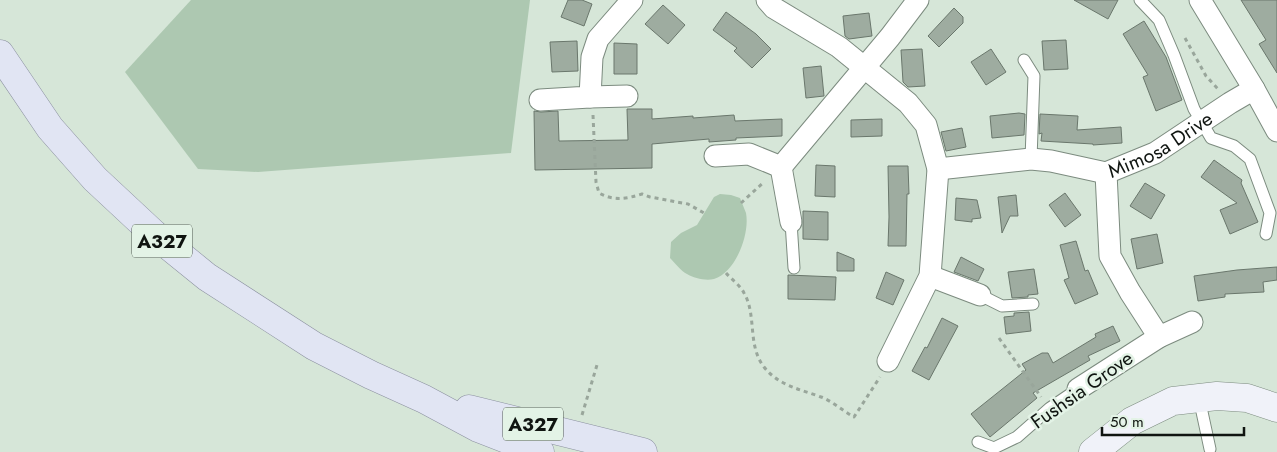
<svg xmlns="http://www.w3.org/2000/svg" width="1277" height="452" viewBox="0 0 1277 452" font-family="Jost,sans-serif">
<rect width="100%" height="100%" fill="#d6e6d8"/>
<!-- green -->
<g fill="#adc8b1">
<polygon points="191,0 530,0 511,153 258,172 198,169 125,72"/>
<path d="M720,194L731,195L740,198C742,203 744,208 746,213C750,234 736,272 714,279C705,281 694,278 687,274C681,271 675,263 670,258L671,242L681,233L697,225L714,197Z"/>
</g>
<!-- building -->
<g fill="#9eaca0" stroke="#6a776c">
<polygon points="568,0 582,0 592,4 584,26 561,17"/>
<polygon points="1074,0 1118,0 1108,19"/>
<polygon points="1241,0 1277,0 1277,73 1259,44 1266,40"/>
<polygon points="663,5 685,25 668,44 645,24"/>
<polygon points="954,8 963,17 963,23 939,47 928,36"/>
<polygon points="726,12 756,34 771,49 752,68 734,51 737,48 713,30"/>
<polygon points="869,13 872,36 849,39 845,36 843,16"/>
<polygon points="1144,21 1166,57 1182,100 1156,111 1143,77 1148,75 1123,34"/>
<polygon points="1066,40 1068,69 1044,70 1042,41"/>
<polygon points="577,41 578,71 552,72 550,42"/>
<polygon points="614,43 637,44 637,74 614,74"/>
<polygon points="922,49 925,86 908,87 903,82 901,50"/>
<polygon points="991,49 1006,72 986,85 971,62"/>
<polygon points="821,66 824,96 806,98 803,68"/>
<polygon points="627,109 652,109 652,119 693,116 693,118 734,115 735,121 782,119 782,136 736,138 736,140 709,142 709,139 652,144 652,168 535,170 534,111 541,112 558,111 559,141 628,140"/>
<polygon points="1019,113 1025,114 1024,135 992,138 990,116"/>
<polygon points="1040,114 1078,116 1077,130 1121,127 1122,143 1093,145 1093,144 1041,141 1042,133 1039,134"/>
<polygon points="882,119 882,136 851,137 851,120"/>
<polygon points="962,128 966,147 946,151 941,132"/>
<polygon points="1214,160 1242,180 1241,183 1258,222 1230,234 1220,210 1237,203 1201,177"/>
<polygon points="816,165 835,166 835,197 815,196"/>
<polygon points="888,166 908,166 909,194 907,194 906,246 888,246 889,217"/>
<polygon points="1145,183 1165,195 1151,219 1130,206"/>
<polygon points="1065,193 1081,215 1065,227 1049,205"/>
<polygon points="1016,195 1018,216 1010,216 1002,233 998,197"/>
<polygon points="956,198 977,200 981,218 972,219 972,222 955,220"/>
<polygon points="803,211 828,212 828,240 803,239"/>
<polygon points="1157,234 1163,263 1137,269 1131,239"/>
<polygon points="1076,241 1085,271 1088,270 1098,294 1075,304 1064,280 1069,278 1060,245"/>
<polygon points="837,252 854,259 854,271 837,271"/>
<polygon points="961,257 984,269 978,281 954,272"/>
<polygon points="1277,267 1277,280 1263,282 1264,292 1225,294 1225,297 1198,301 1194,276 1237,270"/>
<polygon points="1034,269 1038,294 1028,295 1028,297 1012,298 1008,272"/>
<polygon points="886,272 904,280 893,305 876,298"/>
<polygon points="788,275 836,277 835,300 788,299"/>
<polygon points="1029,312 1031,331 1006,334 1004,317 1014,316 1014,313"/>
<polygon points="942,318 958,326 929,380 912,371 925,347 927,348"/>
<polygon points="1113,326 1120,341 1088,356 1090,360 1033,393 1037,398 990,437 971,414 1026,370 1022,364 1042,353 1048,353 1053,363 1096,337 1095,334"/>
</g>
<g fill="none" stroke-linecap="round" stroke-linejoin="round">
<!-- lane casing -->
<g stroke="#7c8b7f" stroke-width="13">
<g id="lane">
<polyline points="1140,0 1159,20 1174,55 1194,109 1211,138 1234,146 1250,159 1270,213 1266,234"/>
<polyline points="1024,60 1034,76 1031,159"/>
<polyline points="791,222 794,268"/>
<polyline points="980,295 1002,306 1033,304"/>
<polyline points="1199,398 1210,449"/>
<polyline points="978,442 994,448 1017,437 1050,408 1078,389"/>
</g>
</g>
<!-- street casing -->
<g stroke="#7c8b7f" stroke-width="23">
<g id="street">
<polyline points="767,0 774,8 839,47 908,103 926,125 938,169 930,276 888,361"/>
<polyline points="1200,0 1254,89 1277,131"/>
<polyline points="590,97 627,96"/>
<polyline points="540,100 590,97 592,57 598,39 632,0"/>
<polyline points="715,156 749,154 781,167 890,37 918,0"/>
<polyline points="781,167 791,222"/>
<path id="s1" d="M938,169L1031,159L1051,161L1106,173L1155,153L1230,103L1254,89"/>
<polyline points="1106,173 1110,256 1130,292 1159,337"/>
<polyline points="930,276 980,295"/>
<polyline points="1078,389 1159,337 1192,322"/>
</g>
</g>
<!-- secondary casing -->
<g stroke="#7c8b7f" stroke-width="29">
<polyline id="secondary" points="1093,452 1132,421 1173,401 1217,396 1247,398 1277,408"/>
</g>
<!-- primary casing -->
<g stroke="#8b909f" stroke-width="29">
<g id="primary">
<polyline points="0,54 50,128 95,179 154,234 207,277 314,346 371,375 424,399 478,428 540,452"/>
<polyline points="469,409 643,452"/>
</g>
</g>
<!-- path -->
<g stroke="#99a69b" stroke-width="3" stroke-dasharray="4 4" stroke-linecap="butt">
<polyline points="1185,38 1206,76 1218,89"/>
<path d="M593,115L596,182L599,193C614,201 626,199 642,194L650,197L688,204L704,213"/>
<polyline points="741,203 764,182"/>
<path d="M726,273C731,279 740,285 744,293C757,315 747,345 764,367C779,386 800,389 821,397C832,401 843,411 854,417L880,377"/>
<polyline points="999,338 1041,397"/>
<polyline points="582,415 597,365"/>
</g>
<!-- lane -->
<use href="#lane" stroke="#fff" stroke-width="11"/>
<!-- street -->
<use href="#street" stroke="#fff" stroke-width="21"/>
<!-- secondary -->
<use href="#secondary" stroke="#f0f2f9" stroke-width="28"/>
<!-- primary -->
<use href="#primary" stroke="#e1e5f3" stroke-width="28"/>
</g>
<g text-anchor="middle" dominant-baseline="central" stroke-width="5" stroke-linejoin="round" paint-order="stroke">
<!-- shield labels -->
<g fill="#e3f3e6" stroke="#4f5851" stroke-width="1">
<rect x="132" y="224.5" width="60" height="33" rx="4"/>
<rect x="503" y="407.5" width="60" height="33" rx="4"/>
</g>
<g font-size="19" font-weight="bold" fill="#101511">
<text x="162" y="241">A327</text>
<text x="533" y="424">A327</text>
</g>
<!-- street labels -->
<g font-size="20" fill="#101511" stroke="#e3f3e6">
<text stroke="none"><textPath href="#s1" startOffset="231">Mimosa Drive</textPath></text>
<text transform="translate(1082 390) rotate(-35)">Fushsia Grove</text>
</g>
</g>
<!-- scale -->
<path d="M1102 427v8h142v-8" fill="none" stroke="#101511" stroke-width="2.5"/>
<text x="1110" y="427" font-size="15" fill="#101511" stroke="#e3f3e6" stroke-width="4" paint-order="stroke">50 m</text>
</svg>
